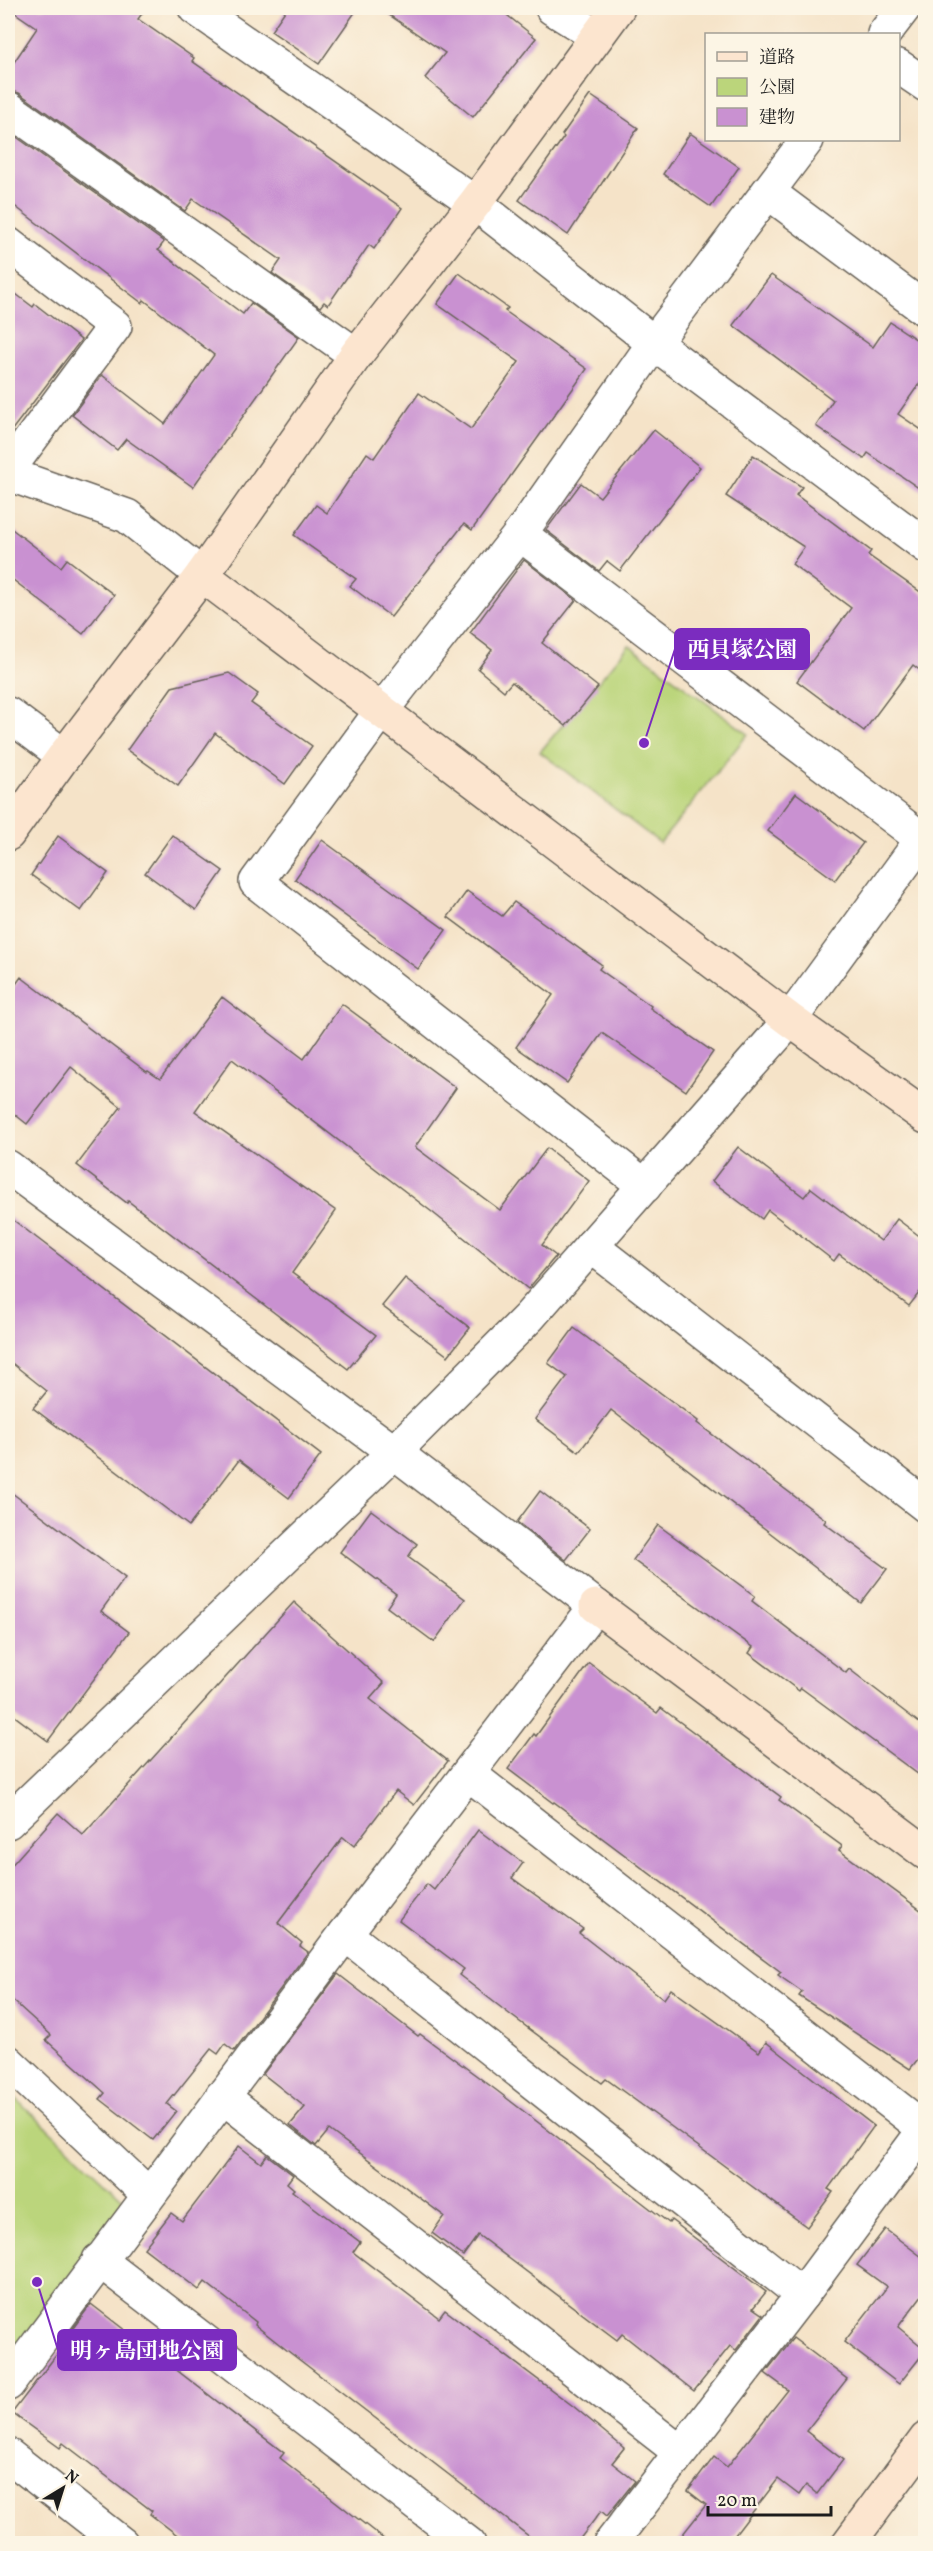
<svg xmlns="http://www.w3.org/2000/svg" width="933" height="2551" viewBox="0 0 933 2551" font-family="Vollkorn,'Noto Serif JP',serif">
<rect width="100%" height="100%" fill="#fcf5e5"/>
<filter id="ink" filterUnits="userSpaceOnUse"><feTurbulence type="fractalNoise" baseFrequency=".0167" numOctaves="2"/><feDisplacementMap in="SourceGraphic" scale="12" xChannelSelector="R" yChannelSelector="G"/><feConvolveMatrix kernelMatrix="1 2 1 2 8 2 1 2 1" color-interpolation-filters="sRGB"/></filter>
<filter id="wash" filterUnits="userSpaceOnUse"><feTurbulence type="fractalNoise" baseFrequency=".008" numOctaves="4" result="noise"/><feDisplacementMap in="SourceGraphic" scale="24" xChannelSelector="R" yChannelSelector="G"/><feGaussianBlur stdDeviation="1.35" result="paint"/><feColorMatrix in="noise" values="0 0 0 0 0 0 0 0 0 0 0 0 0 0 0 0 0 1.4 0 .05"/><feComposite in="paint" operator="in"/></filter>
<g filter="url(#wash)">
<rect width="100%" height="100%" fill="#f5e3c8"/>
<!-- green -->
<g fill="#bbd57b" stroke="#6c784c" stroke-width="1.5">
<polygon points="629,645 748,734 660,843 540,752"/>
<polygon points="8,2091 125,2201 8,2363"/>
</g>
<g id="blocks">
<!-- building -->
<g fill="#c991d1">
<polygon points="8,8 146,8 138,19 194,58 192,61 402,208 374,249 369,245 328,305 324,302 320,307 272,273 281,260 193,199 185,211 19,93 8,90 8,71 37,28"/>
<polygon points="287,8 358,8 319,64 271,31"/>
<polygon points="379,8 498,8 536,38 473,117 425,78 445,53"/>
<polygon points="590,95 638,128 568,235 519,200 564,137 562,135"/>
<polygon points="8,131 164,242 158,250 243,314 251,303 299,337 193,487 126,439 117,450 72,415 102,375 165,424 214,355 144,300 142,303 8,201"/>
<polygon points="690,133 739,167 711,207 663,174"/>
<polygon points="459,273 508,308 505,311 587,369 472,530 464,524 391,617 350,586 356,579 294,535 316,505 327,513 367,453 374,458 419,393 471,429 519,362 437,304"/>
<polygon points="771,275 873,347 890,322 926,346 926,374 898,414 926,433 926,493 868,453 864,459 816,426 833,400 733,325"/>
<polygon points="8,288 33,307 35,304 81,340 8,435"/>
<polygon points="654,430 700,467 620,571 607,561 599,571 546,530 581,483 600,497"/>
<polygon points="753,455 802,487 796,495 871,551 868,555 926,596 926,675 913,665 864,731 797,681 851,608 792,564 804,547 726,496"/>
<polygon points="8,526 61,567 67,559 114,595 83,634 8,576"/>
<polygon points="524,560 576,600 542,643 598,687 566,726 512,682 504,691 478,669 492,650 470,633"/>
<polygon points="229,673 258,694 251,703 312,746 285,784 215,733 178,786 127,750 172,687"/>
<polygon points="796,793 863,843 835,880 768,831"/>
<polygon points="172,835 223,871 196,910 145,873"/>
<polygon points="58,836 108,873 81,911 31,875"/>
<polygon points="322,840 446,930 418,969 295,879"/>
<polygon points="467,891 502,916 514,902 602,965 599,969 651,1006 650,1008 713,1052 686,1091 602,1033 567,1083 516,1047 553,995 448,917"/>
<polygon points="21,977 147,1072 148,1071 160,1079 222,997 304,1059 342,1004 456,1088 415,1147 500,1210 547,1148 589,1181 542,1245 556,1256 528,1289 432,1212 232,1059 195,1111 336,1211 292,1273 376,1335 348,1369 128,1201 127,1203 77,1165 121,1107 71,1067 27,1124 8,1109 8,995"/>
<polygon points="738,1147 804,1197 811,1188 881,1241 897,1219 926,1241 926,1284 909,1306 839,1254 834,1261 768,1210 762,1219 712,1181"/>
<polygon points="8,1216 321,1455 289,1498 239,1460 189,1526 33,1408 47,1391 8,1360"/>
<polygon points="405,1278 470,1328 448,1356 382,1306"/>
<polygon points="574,1328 698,1421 697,1423 826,1520 824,1523 887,1569 861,1603 611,1410 579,1452 535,1419 567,1377 548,1363"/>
<polygon points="8,1490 125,1578 101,1611 129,1632 48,1741 8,1711"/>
<polygon points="540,1491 590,1529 566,1560 517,1522"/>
<polygon points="371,1510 417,1544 408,1557 465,1599 434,1642 387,1607 396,1594 340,1552"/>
<polygon points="658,1525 755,1596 752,1601 846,1673 849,1669 926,1728 926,1780 801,1688 799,1691 749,1653 753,1647 633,1560"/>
<polygon points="294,1602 384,1683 370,1699 448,1761 414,1805 396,1791 354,1846 343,1837 278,1923 302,1943 300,1946 308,1952 234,2051 225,2044 218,2054 211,2049 167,2104 176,2111 153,2140 100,2099 105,2093 46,2040 51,2035 8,1996 8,1869 58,1813 83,1835"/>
<polygon points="589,1663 657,1713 661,1708 781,1797 779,1800 842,1846 839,1850 926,1914 926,2049 910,2069 799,1996 802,1992 778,1975 781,1972 554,1802 553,1803 508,1769 534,1734 536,1736"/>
<polygon points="478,1830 523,1863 512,1878 583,1929 579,1933 664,1999 671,1989 759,2052 766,2042 874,2126 828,2189 833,2192 807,2227 661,2119 606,2079 602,2083 512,2016 459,1975 464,1969 399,1920 427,1884 434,1890"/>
<polygon points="338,1974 418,2036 420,2034 496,2090 669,2223 671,2220 766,2292 753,2308 763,2315 736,2350 730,2346 694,2391 622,2334 617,2340 478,2235 463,2256 432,2233 444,2216 329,2130 316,2146 290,2125 305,2107 263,2074"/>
<polygon points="239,2146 261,2163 267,2155 293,2175 287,2183 294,2189 292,2191 360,2242 353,2252 439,2318 445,2310 573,2406 624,2448 612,2463 635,2481 607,2516 601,2511 576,2544 539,2544 288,2351 255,2325 256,2322 205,2282 199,2290 144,2248 171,2213 182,2221"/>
<polygon points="885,2229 926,2260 926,2290 898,2327 926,2350 899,2384 844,2342 887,2287 857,2265"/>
<polygon points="91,2304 284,2453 280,2458 390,2544 189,2544 150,2514 152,2511 63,2443 60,2448 12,2413 67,2341 65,2339"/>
<polygon points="793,2338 847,2379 806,2431 843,2460 817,2494 806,2485 799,2495 778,2479 728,2544 675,2544 706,2505 688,2491 714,2457 727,2467 788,2390 765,2373"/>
</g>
</g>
</g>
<g filter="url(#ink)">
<use href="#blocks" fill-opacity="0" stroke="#686258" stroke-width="1.5"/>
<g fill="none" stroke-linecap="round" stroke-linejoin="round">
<!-- street casing -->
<g stroke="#686258" stroke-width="36">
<g id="street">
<polyline points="195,8 475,203 654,343 926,546"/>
<polyline points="552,8 597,36"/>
<polyline points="884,34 904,8"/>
<polyline points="898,66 926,85"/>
<polyline points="8,108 356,355"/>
<polyline points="768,192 926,310"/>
<polyline points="8,244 115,326 8,470"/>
<polyline points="8,474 127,516 202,575"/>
<polyline points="520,534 922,839"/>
<polyline points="8,714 64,756"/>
<polyline points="8,1167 394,1452 596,1606 345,1934 8,2384"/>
<polyline points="645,1186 256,882 382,710 520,534 654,343 807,140"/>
<polyline points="591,1246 926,1506"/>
<polyline points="469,1774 926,2130"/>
<polyline points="8,1822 394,1452 529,1317 790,1020 926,834"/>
<polyline points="345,1934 802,2295"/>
<polyline points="8,2062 148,2194"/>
<polyline points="222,2096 680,2452"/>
<polyline points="99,2260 469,2544"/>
<polyline points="8,2455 122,2544"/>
<polyline points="610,2544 802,2295 925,2129"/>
</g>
</g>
<!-- secondary casing -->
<g stroke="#686258" stroke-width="36">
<g id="secondary">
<polyline points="202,575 790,1020 926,1117"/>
<polyline points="8,834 64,756 202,575 356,355 475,203 618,8"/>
<polyline points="596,1606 926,1853"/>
<polyline points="848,2544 926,2439"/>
</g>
</g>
<!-- street -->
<use href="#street" stroke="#fff" stroke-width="33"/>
<!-- secondary -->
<use href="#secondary" stroke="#fce5cf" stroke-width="33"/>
</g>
</g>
<!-- callouts -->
<path fill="none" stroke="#7b2cbf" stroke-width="2" d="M644 743L675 649M37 2282L58 2350"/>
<g fill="#7b2cbf" stroke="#fcf5e5" stroke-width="2">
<circle cx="644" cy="743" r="6"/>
<circle cx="37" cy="2282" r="6"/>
</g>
<g fill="#7b2cbf" stroke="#7b2cbf" stroke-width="2">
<rect x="675" y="629" width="134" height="40" rx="6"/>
<rect x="58" y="2330" width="178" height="40" rx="6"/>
</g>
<g font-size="22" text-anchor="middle" font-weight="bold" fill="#fff">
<text x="742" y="657">西貝塚公園</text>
<text x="147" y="2358">明ヶ島団地公園</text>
</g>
<!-- margin -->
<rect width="933" height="2551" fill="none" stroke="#fcf5e5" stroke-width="30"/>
<!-- legend -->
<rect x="705" y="33" width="195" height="108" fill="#fcf5e5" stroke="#a29e95" stroke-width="1.5"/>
<rect x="717" y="52" width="30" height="9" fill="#fce5cf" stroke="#a29e95" stroke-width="1.5"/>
<text x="759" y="63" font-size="18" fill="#1c1c1c">道路</text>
<rect x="717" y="78" width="30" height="18" fill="#bbd57b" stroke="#a29e95" stroke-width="1.5"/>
<text x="759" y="93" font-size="18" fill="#1c1c1c">公園</text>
<rect x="717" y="108" width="30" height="18" fill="#c991d1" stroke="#a29e95" stroke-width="1.5"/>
<text x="759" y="123" font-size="18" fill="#1c1c1c">建物</text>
<!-- north arrow -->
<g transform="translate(63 2488) rotate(38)" stroke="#fcf5e5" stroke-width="4.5" paint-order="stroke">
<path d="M0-4.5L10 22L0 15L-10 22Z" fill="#1c1c1c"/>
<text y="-9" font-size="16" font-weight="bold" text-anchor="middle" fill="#1c1c1c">N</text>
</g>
<!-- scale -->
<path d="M708 2506v9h123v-9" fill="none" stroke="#1c1c1c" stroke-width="3"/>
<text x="717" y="2506" font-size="18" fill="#1c1c1c" stroke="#fcf5e5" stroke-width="4.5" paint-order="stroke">20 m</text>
</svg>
